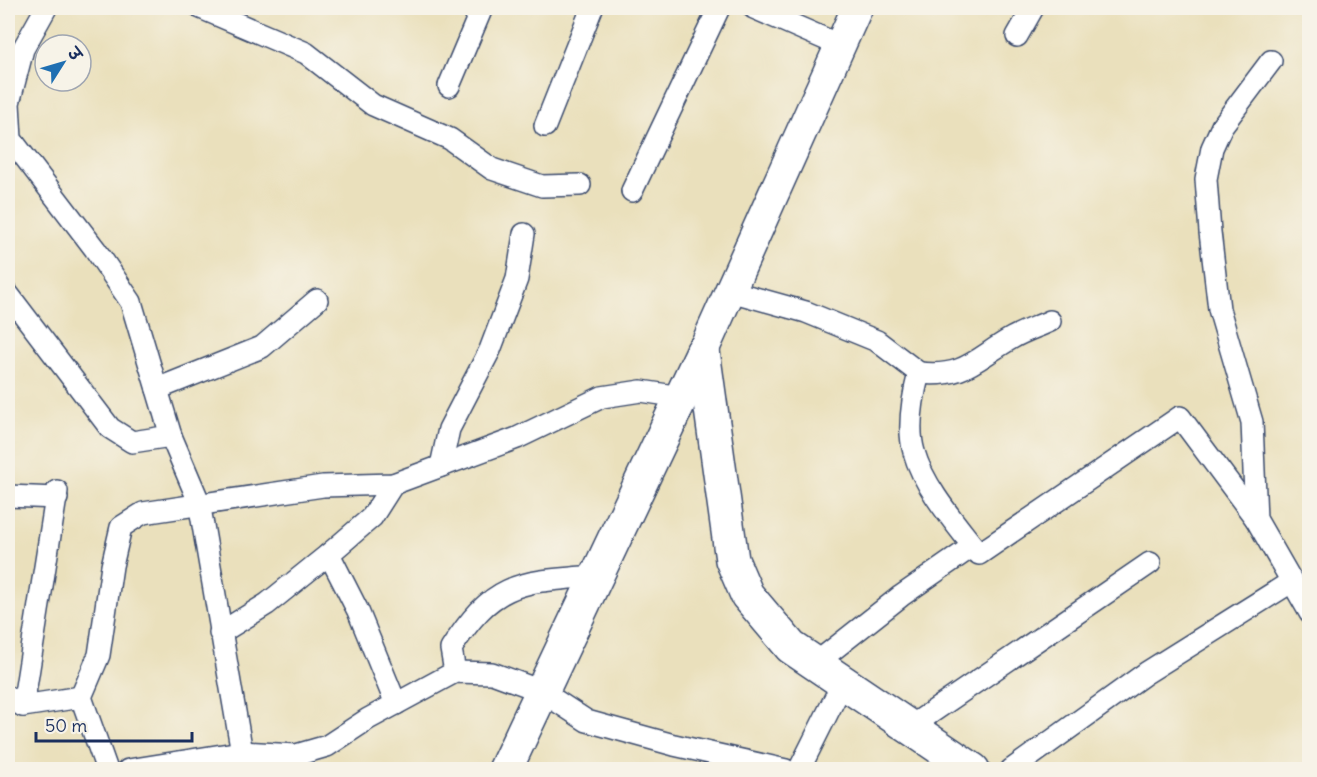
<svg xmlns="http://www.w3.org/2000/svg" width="1317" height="777" viewBox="0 0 1317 777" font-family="Delius,'Playpen Sans Deva',sans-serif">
<rect width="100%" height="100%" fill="#f7f3e8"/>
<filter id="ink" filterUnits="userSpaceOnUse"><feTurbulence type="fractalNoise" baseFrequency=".0167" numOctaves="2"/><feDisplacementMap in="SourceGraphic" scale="12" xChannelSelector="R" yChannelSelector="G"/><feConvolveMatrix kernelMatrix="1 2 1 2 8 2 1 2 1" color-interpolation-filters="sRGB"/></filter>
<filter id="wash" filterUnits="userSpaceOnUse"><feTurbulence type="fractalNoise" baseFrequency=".008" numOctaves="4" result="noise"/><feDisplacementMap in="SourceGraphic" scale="24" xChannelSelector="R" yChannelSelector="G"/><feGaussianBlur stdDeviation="1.35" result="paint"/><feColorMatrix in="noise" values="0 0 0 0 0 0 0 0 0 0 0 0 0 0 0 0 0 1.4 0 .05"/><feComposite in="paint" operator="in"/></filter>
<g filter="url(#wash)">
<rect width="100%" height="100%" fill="#eae0bc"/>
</g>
<g filter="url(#ink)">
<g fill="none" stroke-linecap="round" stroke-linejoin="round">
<!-- street casing -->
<g stroke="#3a4a6c" stroke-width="24">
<g id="street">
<polyline points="46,8 23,49 9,103 11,139 95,249 131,302 171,436 199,502 245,770"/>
<polyline points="201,8 306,53 373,105 450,139 492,169 542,186 580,185"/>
<polyline points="754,8 839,45"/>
<polyline points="1017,36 1033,8"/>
<polyline points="1271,61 1222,126 1212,148 1206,179 1210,232 1219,309 1252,422 1256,519 1310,613"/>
<polyline points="449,86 482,8"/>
<polyline points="545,126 592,8"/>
<polyline points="632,191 719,8"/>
<path d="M730,291L806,312L877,341L919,373C913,396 907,428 914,452C924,488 957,525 979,554L1180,417L1256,519"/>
<polyline points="8,294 110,428 132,442 171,436"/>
<path d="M919,373C965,378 975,359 1012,338C1024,331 1037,327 1050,321"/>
<polyline points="157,389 262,347 317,300"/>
<polyline points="441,466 449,429 490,350 517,279 524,234"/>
<polyline points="8,496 57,498"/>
<polyline points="329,554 358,611 396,704"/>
<polyline points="220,633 267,604 329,554 372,517 393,484"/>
<polyline points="816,663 901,596 973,546"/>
<path d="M455,672L451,649C494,580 521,582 596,576"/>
<polyline points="8,697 23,706 81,697 107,770"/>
<polyline points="81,697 99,655 112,566 121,527 143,513 323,486 393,484 517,438 602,397 641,391 681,397"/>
<polyline points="23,706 57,491"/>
<polyline points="910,727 1150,563"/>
<polyline points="128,770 241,752 296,755 327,746 368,719 455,672 492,673 541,691 587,721 674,745 786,770"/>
<polyline points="799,770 843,682"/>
<polyline points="1011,770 1146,673 1291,582"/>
</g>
</g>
<!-- secondary casing -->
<g stroke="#3a4a6c" stroke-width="33">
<polyline id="secondary" points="703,351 857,8"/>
</g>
<!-- primary casing -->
<g stroke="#3a4a6c" stroke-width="36">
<g id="primary">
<polyline points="703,351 732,560 747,595 791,647 973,770"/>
<polyline points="505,770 703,351"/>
</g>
</g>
<!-- street -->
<use href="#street" stroke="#fff" stroke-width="21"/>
<!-- secondary -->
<use href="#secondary" stroke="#fff" stroke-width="30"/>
<!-- primary -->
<use href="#primary" stroke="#fff" stroke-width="33"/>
</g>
</g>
<!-- margin -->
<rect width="1317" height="777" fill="none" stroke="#f7f3e8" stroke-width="30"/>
<!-- north arrow -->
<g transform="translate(63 63) rotate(53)"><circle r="28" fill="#f7f3e8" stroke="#9fa5b1" stroke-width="1.5"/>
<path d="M0-4.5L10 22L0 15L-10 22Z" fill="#1f6fb2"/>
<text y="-9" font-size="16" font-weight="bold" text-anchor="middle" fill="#1b2f5e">उ</text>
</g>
<!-- scale -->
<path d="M36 732v9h156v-9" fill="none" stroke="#1b2f5e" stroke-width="3"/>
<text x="45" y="732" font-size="18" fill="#1b2f5e" stroke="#f7f3e8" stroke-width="4.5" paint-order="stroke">50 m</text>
</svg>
